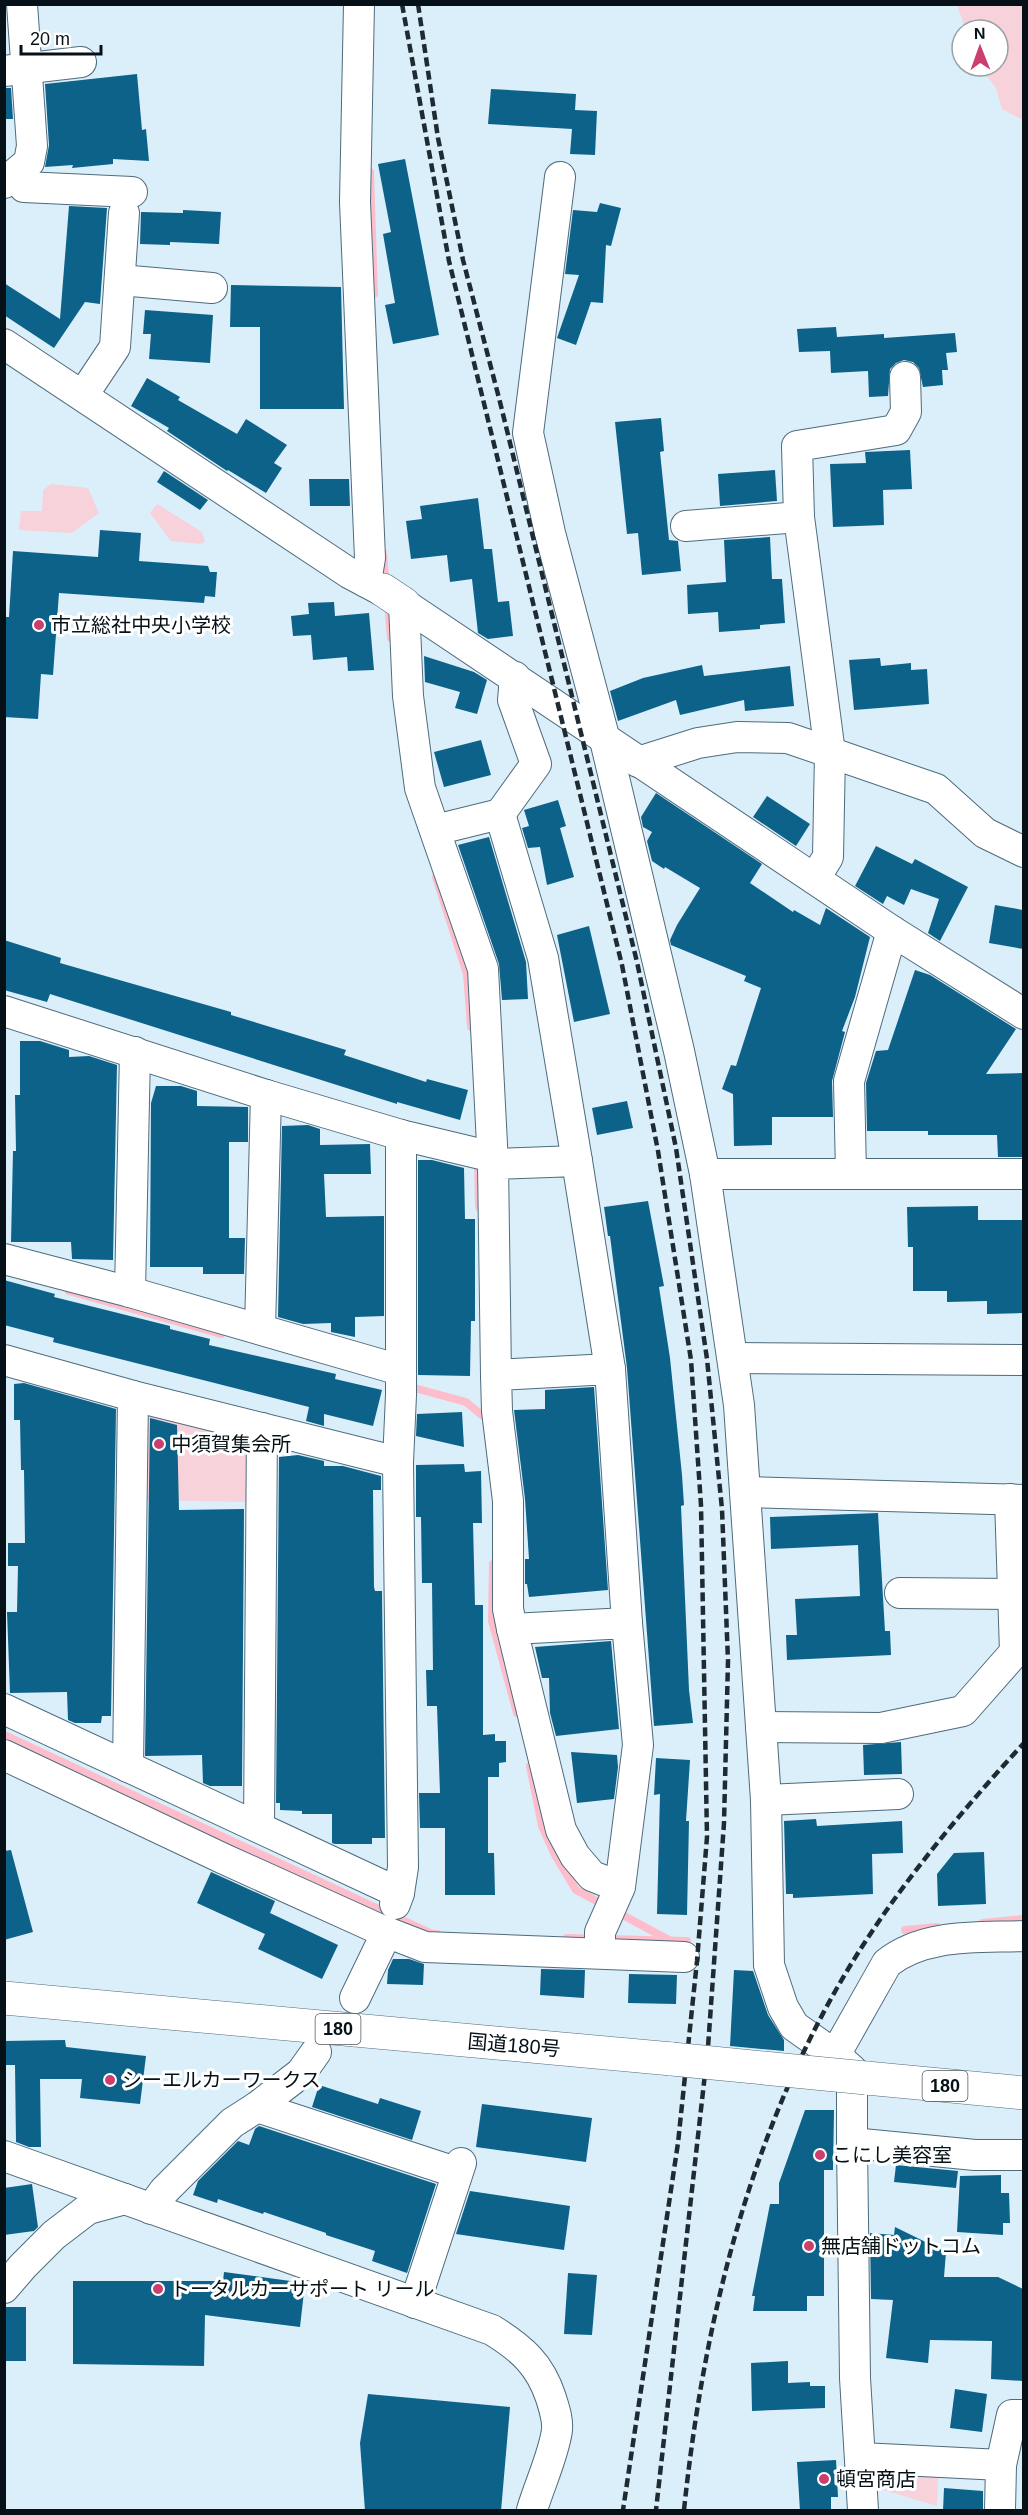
<svg xmlns="http://www.w3.org/2000/svg" width="1028" height="2515" viewBox="0 0 1028 2515" font-family="Helvetica,'Noto Sans JP',sans-serif">
<rect width="100%" height="100%" fill="#dbeffb"/>
<!-- green -->
<g fill="#f7d2da">
<polygon points="957,5 1023,5 1023,120 1002,109 996,88 979,66 998,66 998,30 966,30"/>
<polygon points="51,484 88,488 99,513 72,533 19,530 21,511 42,511 43,490"/>
<polygon points="157,504 202,532 205,542 200,544 171,541 150,513"/>
<polygon points="138,1405 252,1433 251,1502 139,1500"/>
<polygon points="877,2471 938,2474 937,2506 870,2486 870,2479"/>
</g>
<g fill="none" stroke-linecap="round" stroke-linejoin="round">
<!-- stream -->
<g stroke="#febdcb" stroke-width="8">
<polyline points="370,172 374,294"/>
<polyline points="383,553 386,585"/>
<polyline points="388,603 391,638"/>
<polyline points="436,877 467,974 471,1027"/>
<polyline points="478,1160 479,1207"/>
<polyline points="69,1291 221,1334"/>
<polyline points="407,1386 466,1402 483,1416"/>
<polyline points="493,1564 492,1621 517,1713"/>
<polyline points="4,1735 432,1934 437,1934"/>
<polyline points="530,1766 542,1826 555,1855 576,1890 669,1940"/>
<polyline points="983,1923 1024,1919"/>
<polyline points="905,1930 937,1927"/>
<polyline points="567,1938 687,1941"/>
</g>
</g>
<!-- building -->
<g fill="#0d6289">
<polygon points="137,74 142,130 146,129 149,161 113,159 113,164 72,168 73,165 45,167 49,145 45,84"/>
<polygon points="4,88 11,88 13,119 4,119"/>
<polygon points="491,89 576,94 575,110 597,111 595,155 570,154 572,129 488,124"/>
<polygon points="405,159 439,335 393,344 385,305 395,303 383,234 391,232 378,164"/>
<polygon points="600,203 621,208 611,246 606,245 603,303 591,302 576,345 557,338 579,275 565,274 573,210 597,212"/>
<polygon points="69,206 107,208 100,304 85,302 54,348 4,315 4,283 60,319"/>
<polygon points="183,210 221,212 219,244 170,242 170,245 140,244 141,212 183,213"/>
<polygon points="231,285 341,287 344,409 260,409 260,327 230,327"/>
<polygon points="145,310 213,315 210,363 149,359 151,334 143,334"/>
<polygon points="836,327 837,337 884,334 884,338 955,333 957,352 946,353 948,370 942,370 943,385 923,387 919,368 913,362 904,360 896,363 890,369 888,396 869,397 868,371 831,373 830,351 799,352 797,329"/>
<polygon points="147,378 180,397 178,400 237,434 246,419 287,445 274,463 282,468 266,493 228,470 227,471 167,431 169,428 131,406"/>
<polygon points="661,418 664,451 660,452 669,540 678,541 681,571 642,575 638,533 627,534 615,422"/>
<polygon points="910,450 912,489 883,490 884,525 833,527 830,464 866,463 865,452"/>
<polygon points="775,470 777,501 720,506 718,474"/>
<polygon points="164,471 208,500 200,510 157,482"/>
<polygon points="309,479 349,479 350,506 310,506"/>
<polygon points="478,498 484,549 492,549 498,602 509,601 513,636 488,639 478,633 472,579 450,582 447,555 411,559 406,521 422,519 420,506"/>
<polygon points="100,530 141,533 139,561 208,566 210,572 217,572 215,597 205,596 204,603 59,593 53,675 41,674 38,719 4,717 4,617 9,617 13,551 98,557"/>
<polygon points="770,537 772,579 782,579 785,623 760,625 760,629 719,632 718,612 688,614 687,585 726,582 724,540"/>
<polygon points="334,602 335,616 369,613 374,670 348,671 347,657 313,660 311,635 293,636 291,616 309,614 308,603"/>
<polygon points="424,656 474,672 487,680 477,714 455,708 460,692 425,682"/>
<polygon points="880,658 881,666 911,663 911,670 927,669 929,704 854,710 849,660"/>
<polygon points="702,665 704,676 790,666 794,706 745,711 744,700 680,715 676,700 618,721 610,691 643,678"/>
<polygon points="481,740 491,775 444,787 434,752"/>
<polygon points="656,793 762,864 750,883 793,912 794,910 820,925 826,908 870,937 855,997 842,1031 845,1032 832,1081 833,1117 772,1117 772,1145 734,1146 733,1094 722,1089 731,1065 736,1066 761,988 744,981 746,976 671,945 670,940 677,925 700,888 665,867 664,869 652,861 647,841 652,832 643,827 641,817"/>
<polygon points="767,796 810,824 796,846 753,817"/>
<polygon points="558,800 566,826 560,828 574,877 547,885 540,847 528,848 522,828 529,826 524,810"/>
<polygon points="489,837 526,962 528,999 502,1000 499,964 458,845"/>
<polygon points="876,846 912,864 915,859 968,887 940,941 928,933 939,899 911,889 904,905 887,896 883,904 855,886"/>
<polygon points="995,905 1023,910 1023,949 989,943"/>
<polygon points="589,926 610,1014 574,1022 557,935"/>
<polygon points="4,940 61,958 60,963 231,1012 231,1015 346,1050 344,1055 426,1082 427,1079 468,1090 460,1120 397,1102 397,1104 50,994 47,1002 4,990"/>
<polygon points="915,970 930,975 1016,1029 986,1074 1023,1073 1023,1157 998,1157 997,1135 928,1135 928,1131 867,1131 866,1083 876,1051 888,1050"/>
<polygon points="20,1041 40,1041 69,1050 69,1057 89,1056 117,1065 113,1260 72,1259 71,1242 11,1242 13,1151 16,1151 15,1095 20,1095"/>
<polygon points="156,1086 181,1086 197,1091 197,1106 248,1107 248,1142 229,1142 229,1238 245,1238 244,1274 203,1274 203,1267 150,1267 151,1103"/>
<polygon points="627,1101 633,1128 597,1135 592,1108"/>
<polygon points="308,1125 320,1129 320,1145 370,1144 371,1174 324,1174 326,1217 384,1216 384,1316 355,1317 355,1337 331,1332 331,1323 303,1324 278,1317 282,1126"/>
<polygon points="418,1160 432,1160 464,1168 465,1219 475,1219 475,1321 471,1321 470,1376 418,1375"/>
<polygon points="648,1201 664,1286 659,1287 670,1358 682,1475 684,1505 681,1506 689,1690 693,1723 654,1726 627,1368 610,1236 608,1236 604,1207"/>
<polygon points="978,1206 978,1220 1023,1220 1023,1313 987,1314 987,1301 947,1302 947,1291 913,1291 913,1247 908,1247 907,1207"/>
<polygon points="4,1280 55,1294 54,1297 170,1326 170,1329 210,1339 209,1345 336,1374 335,1379 382,1390 373,1426 324,1414 324,1426 306,1421 309,1407 53,1342 54,1338 4,1325"/>
<polygon points="24,1383 116,1409 111,1716 102,1716 101,1723 75,1723 68,1720 67,1692 10,1693 7,1612 17,1612 18,1566 8,1566 8,1543 25,1543 24,1470 21,1470 20,1420 14,1420 14,1384"/>
<polygon points="594,1387 608,1590 529,1597 527,1584 525,1584 525,1559 529,1559 525,1499 514,1410 545,1409 545,1390"/>
<polygon points="462,1412 464,1447 416,1436 417,1414"/>
<polygon points="150,1418 177,1425 179,1510 244,1509 242,1786 210,1786 203,1783 202,1755 145,1756"/>
<polygon points="298,1455 324,1461 324,1466 343,1466 381,1476 381,1490 373,1490 374,1587 375,1591 382,1591 385,1838 372,1838 372,1844 335,1844 332,1843 332,1814 302,1814 302,1811 280,1810 280,1803 276,1803 279,1457"/>
<polygon points="464,1464 465,1472 481,1471 482,1523 473,1523 475,1605 483,1605 483,1735 495,1734 495,1741 506,1741 506,1762 499,1763 499,1777 488,1777 488,1853 494,1853 495,1895 445,1895 445,1828 420,1828 419,1793 440,1793 437,1706 427,1706 426,1670 433,1670 432,1583 422,1583 421,1517 416,1517 416,1465"/>
<polygon points="878,1513 885,1631 890,1631 891,1655 787,1660 786,1635 797,1635 795,1599 860,1596 858,1545 771,1549 770,1517"/>
<polygon points="611,1641 619,1729 556,1736 550,1713 549,1678 542,1678 535,1647"/>
<polygon points="901,1742 902,1774 864,1775 863,1745"/>
<polygon points="571,1752 617,1755 618,1767 614,1799 577,1803"/>
<polygon points="656,1758 690,1760 686,1821 689,1821 687,1915 657,1914 660,1794 654,1795"/>
<polygon points="816,1819 817,1826 902,1821 903,1853 872,1854 873,1894 793,1898 793,1894 786,1894 784,1821"/>
<polygon points="11,1850 33,1932 4,1940 4,1851"/>
<polygon points="984,1852 986,1904 938,1906 937,1874 954,1853"/>
<polygon points="211,1872 275,1901 270,1913 338,1945 322,1979 258,1949 265,1934 197,1903"/>
<polygon points="393,1959 409,1959 424,1964 423,1985 387,1984 388,1970"/>
<polygon points="541,1969 585,1970 584,1998 540,1995"/>
<polygon points="734,1970 753,1971 768,2015 784,2040 784,2051 730,2046"/>
<polygon points="629,1974 677,1975 676,2004 628,2003"/>
<polygon points="65,2040 66,2047 146,2056 140,2104 80,2098 82,2079 40,2079 41,2147 29,2147 16,2142 15,2065 4,2065 4,2041"/>
<polygon points="319,2085 378,2104 380,2098 421,2111 412,2140 312,2107"/>
<polygon points="482,2104 592,2118 586,2162 476,2147"/>
<polygon points="805,2110 834,2110 833,2170 824,2170 824,2296 807,2296 807,2311 753,2311 755,2296 752,2296 770,2204 779,2204 779,2183"/>
<polygon points="259,2126 436,2184 407,2273 372,2261 375,2251 326,2235 326,2233 264,2212 263,2214 218,2199 217,2203 193,2195 198,2181 238,2141 249,2145 255,2129"/>
<polygon points="896,2165 958,2171 956,2188 894,2182"/>
<polygon points="1001,2175 1001,2193 1009,2193 1010,2223 1003,2223 1003,2235 957,2232 960,2176"/>
<polygon points="32,2184 38,2227 34,2231 4,2235 4,2188"/>
<polygon points="470,2191 570,2206 564,2250 456,2234"/>
<polygon points="895,2227 946,2252 944,2277 998,2277 1023,2289 1023,2381 991,2379 992,2341 930,2340 928,2363 886,2358 893,2300 871,2299 870,2233 894,2235"/>
<polygon points="224,2272 305,2283 300,2327 205,2315 204,2366 73,2364 73,2281 223,2281"/>
<polygon points="568,2273 597,2275 592,2335 564,2334"/>
<rect x="4" y="2307" width="22" height="54"/>
<polygon points="788,2361 788,2383 810,2382 810,2386 825,2386 825,2408 752,2411 751,2363"/>
<polygon points="955,2389 987,2394 982,2432 950,2428"/>
<polygon points="368,2394 510,2407 501,2511 365,2511 360,2443"/>
<polygon points="836,2460 838,2497 831,2497 831,2511 800,2511 797,2462"/>
<polygon points="944,2488 983,2491 983,2511 943,2511"/>
</g>
<g fill="none" stroke-linecap="round" stroke-linejoin="round">
<!-- minor casing -->
<g stroke="#4e6b7c" stroke-width="32">
<g id="minor">
<polyline points="359,4 355,202 370,558 366,582"/>
<polyline points="4,71 81,62"/>
<polyline points="15,176 24,187 132,192"/>
<polyline points="560,177 528,433 550,533 605,740 679,1051 705,1174 739,1405 766,1800 769,1965 783,2007 794,2026 835,2055 852,2070 852,2143"/>
<polyline points="4,183 29,162 32,146 22,4"/>
<polyline points="120,280 212,288"/>
<polyline points="4,344 349,573 381,590"/>
<polyline points="83,395 115,347 124,213"/>
<polyline points="686,526 799,517"/>
<polyline points="404,604 892,931 1024,1014"/>
<polyline points="404,604 408,696 420,788 483,969 493,1164"/>
<polyline points="638,762 698,743 737,737 788,738 936,789 985,833 1024,852"/>
<polyline points="500,814 536,764 513,700 515,677"/>
<polyline points="435,830 500,814 543,958 577,1161"/>
<polyline points="815,878 828,857 830,753 799,517 797,446 896,430 906,412 905,377"/>
<polyline points="4,1011 266,1095 401,1135 493,1157"/>
<polyline points="851,1173 849,1081 892,931"/>
<polyline points="705,1174 1024,1174"/>
<polyline points="4,1259 130,1292 400,1370"/>
<polyline points="130,1292 135,1052"/>
<polyline points="260,1329 266,1095"/>
<polyline points="733,1358 1024,1360"/>
<polyline points="4,1360 133,1396 398,1462"/>
<polyline points="496,1375 493,1164 577,1161 610,1369"/>
<polyline points="745,1492 1024,1500"/>
<polyline points="900,1593 1013,1594"/>
<polyline points="512,1629 508,1609 508,1501 497,1411 496,1375 610,1369 627,1623"/>
<polyline points="4,1709 399,1893"/>
<polyline points="761,1727 881,1728 963,1711 1015,1652 1010,1499"/>
<polyline points="4,1755 224,1859 381,1930 425,1947 684,1957"/>
<polyline points="128,1767 133,1396"/>
<polyline points="766,1800 898,1794"/>
<polyline points="259,1827 262,1428"/>
<polyline points="395,1904 399,1893 403,1867 398,1462 401,1395 401,1135"/>
<polyline points="600,1953 600,1932 620,1887 638,1745 627,1623 512,1629 561,1830 575,1856 592,1876 620,1887"/>
<polyline points="355,1998 387,1932"/>
<path d="M835,2055L887,1963C925,1933 978,1938 1024,1936"/>
<polyline points="257,2107 446,2169"/>
<path d="M4,2156L492,2330C521,2348 540,2364 551,2398C554,2408 558,2419 557,2430C554,2454 539,2486 532,2510"/>
<polyline points="151,2209 164,2191 232,2123 257,2107 301,2073 316,2052"/>
<polyline points="4,2288 23,2266 54,2235 88,2209 125,2199"/>
<polyline points="415,2303 461,2163"/>
<polyline points="861,2458 1001,2465 1012,2415 1024,2415"/>
<polyline points="863,2510 855,2378 852,2143 975,2155 1024,2155"/>
<polyline points="1000,2510 1001,2465"/>
</g>
</g>
<!-- tertiary casing -->
<g stroke="#4e6b7c" stroke-width="34">
<polyline id="tertiary" points="383,590 404,604"/>
</g>
<!-- trunk casing -->
<g stroke="#4e6b7c" stroke-width="34">
<g id="trunk">
<polyline points="4,1998 672,2059"/>
<polyline points="866,2078 1024,2093"/>
</g>
</g>
<!-- minor -->
<use href="#minor" stroke="#fff" stroke-width="30"/>
<!-- tertiary -->
<use href="#tertiary" stroke="#fff" stroke-width="33"/>
<!-- trunk -->
<use href="#trunk" stroke="#fff" stroke-width="33"/>
<!-- rail -->
<g stroke="#1f2b32" stroke-width="4.5" stroke-dasharray="9 4.5" stroke-linecap="butt">
<polyline points="402,4 449,261 622,965 658,1151 691,1360 701,1505 707,1837 697,1961 678,2143 623,2510"/>
<polyline points="418,4 438,138 463,260 500,402 637,962 676,1148 707,1359 722,1509 728,1661 724,1823 708,2047 656,2510"/>
<path d="M684,2510C703,2329 746,2148 837,1988C887,1900 955,1818 1024,1743"/>
</g>
<!-- trunk-bridge casing -->
<g stroke="#4e6b7c" stroke-width="34" stroke-linecap="butt">
<polyline id="trunk-bridge" points="672,2059 866,2078"/>
</g>
<!-- trunk-bridge -->
<use href="#trunk-bridge" stroke="#fff" stroke-width="33"/>
</g>
<!-- markers -->
<g fill="#cb3e6d" stroke="#fff" stroke-width="2">
<circle cx="39" cy="625" r="6"/>
<circle cx="159" cy="1444" r="6"/>
<circle cx="110" cy="2080" r="6"/>
<circle cx="820" cy="2155" r="6"/>
<circle cx="809" cy="2246" r="6"/>
<circle cx="158" cy="2289" r="6"/>
<circle cx="824" cy="2479" r="6"/>
</g>
<g text-anchor="middle" dominant-baseline="central" stroke-width="6" stroke-linejoin="round" paint-order="stroke">
<!-- shield labels -->
<g fill="#fff" stroke="#51585d" stroke-width="1.5">
<rect x="315.5" y="2014" width="45" height="30" rx="4.5"/>
<rect x="922.5" y="2071" width="45" height="30" rx="4.5"/>
</g>
<g font-size="18" font-weight="bold" fill="#061117">
<text x="338" y="2029">180</text>
<text x="945" y="2086">180</text>
</g>
<!-- poi labels -->
<g font-size="20" fill="#061117" stroke="#fff" text-anchor="start">
<text x="51" y="625">市立総社中央小学校</text>
<text x="171" y="1444">中須賀集会所</text>
<text x="122" y="2080">シーエルカーワークス</text>
<text x="832" y="2155">こにし美容室</text>
<text x="821" y="2246">無店舗ドットコム</text>
<text x="170" y="2289">トータルカーサポート リール</text>
<text x="836" y="2479">頓宮商店</text>
</g>
<!-- street labels -->
<g font-size="20" fill="#061117" stroke="#fff">
<text transform="translate(514 2045) rotate(5)">国道180号</text>
</g>
</g>
<!-- border -->
<rect width="1028" height="2515" fill="none" stroke="#061117" stroke-width="12"/>
<!-- north arrow -->
<g transform="translate(980 48) rotate(359)"><circle r="28" fill="#ffffff" stroke="#9ba0a2" stroke-width="1.5"/>
<path d="M0-4.5L10 22L0 15L-10 22Z" fill="#cb3e6d"/>
<text y="-9" font-size="16" font-weight="bold" text-anchor="middle" fill="#061117">N</text>
</g>
<!-- scale -->
<path d="M21 45v9h80v-9" fill="none" stroke="#061117" stroke-width="3"/>
<text x="30" y="45" font-size="18" fill="#061117" stroke="#ffffff" stroke-width="4.5" paint-order="stroke">20 m</text>
</svg>
